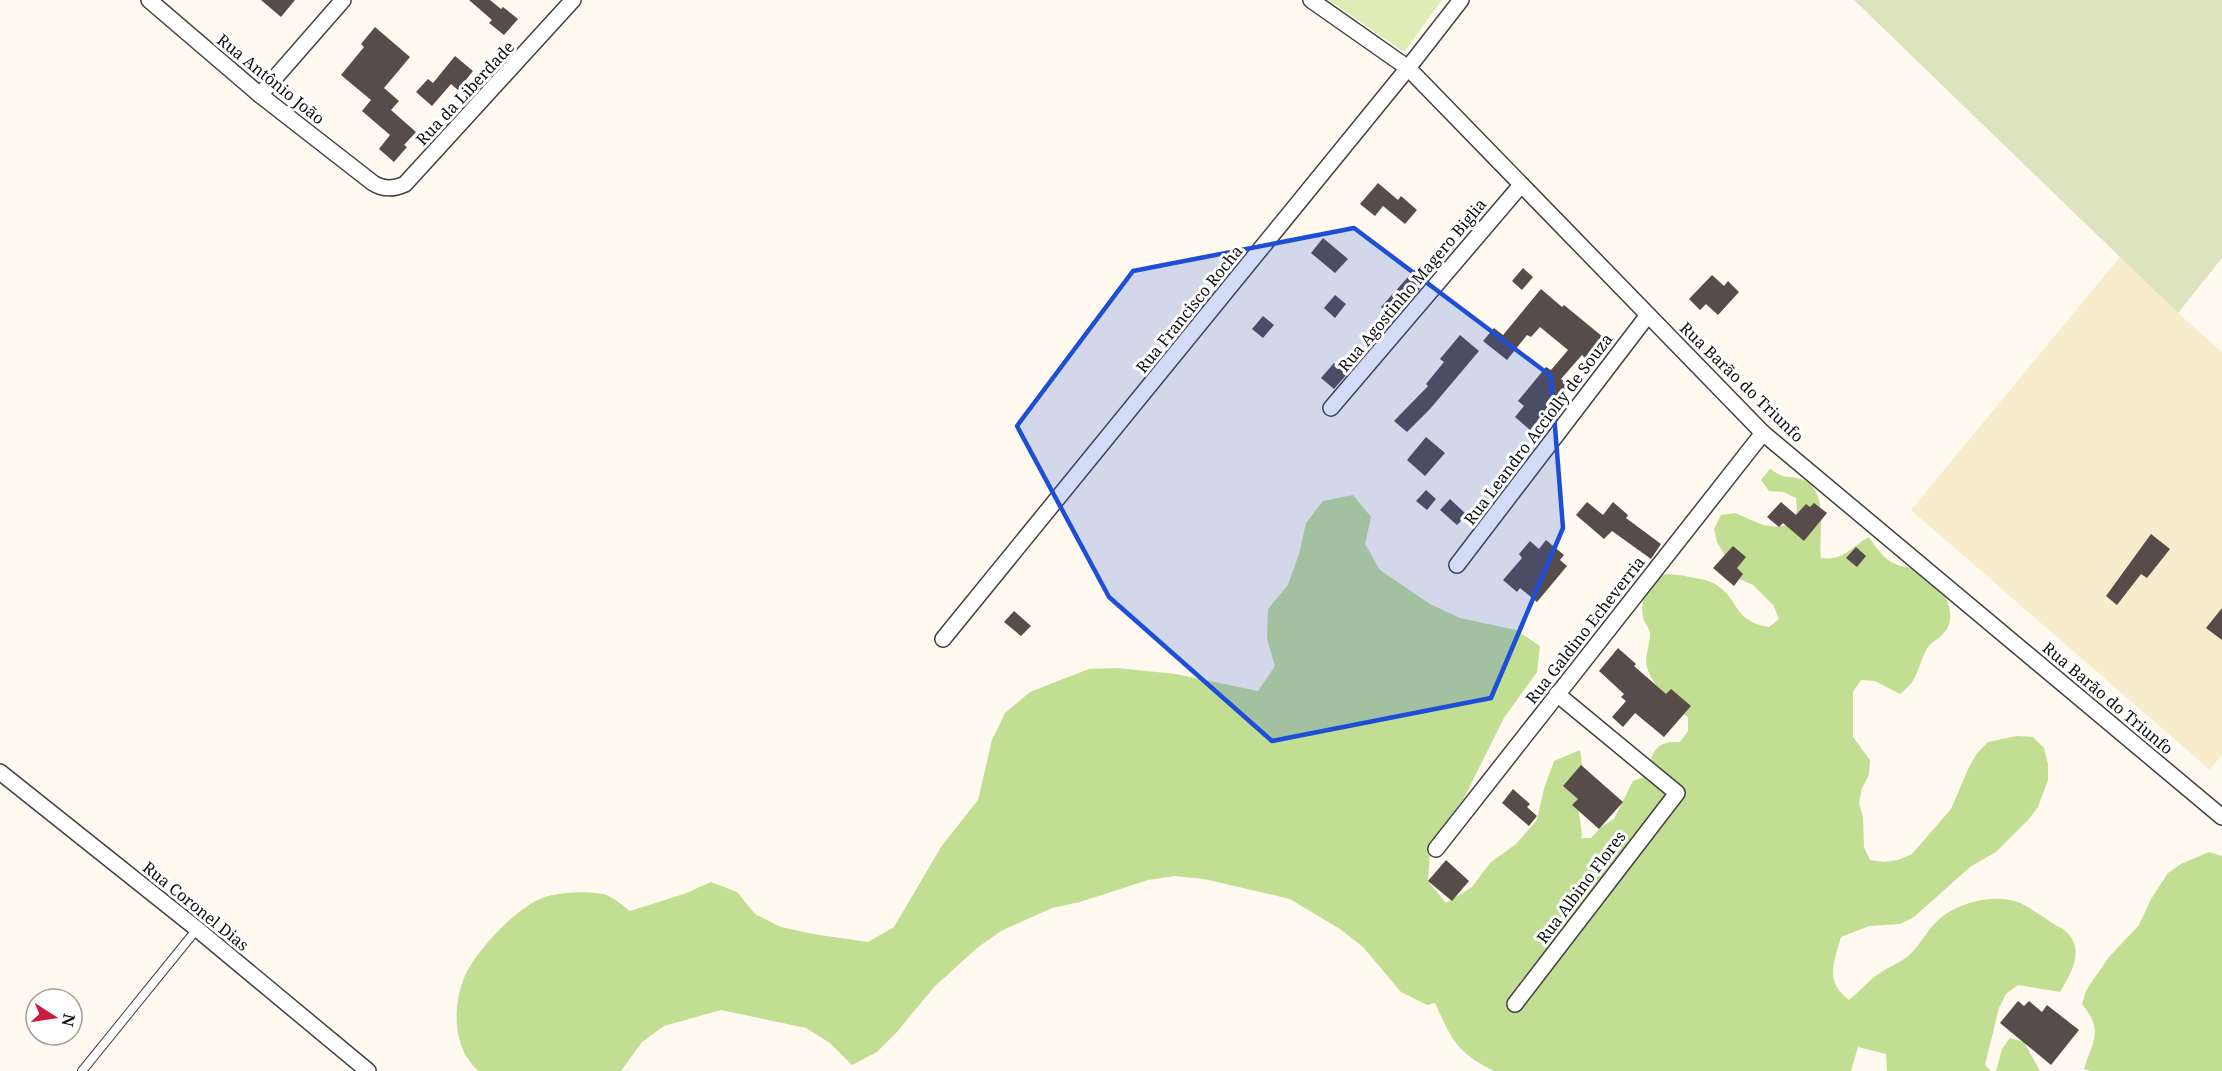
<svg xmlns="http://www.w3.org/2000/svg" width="2222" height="1071" font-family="'Noto Serif',serif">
  <rect width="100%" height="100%" fill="#fff9ef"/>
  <!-- farmland -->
  <polygon fill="#f7eccc" points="2120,257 2178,313 2222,352 2222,754 2210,770 1911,510"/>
  <!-- green -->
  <polygon fill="#dcedb5" points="1329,0 1442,0 1404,52"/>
  <!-- forest -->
  <g fill="#c2de93">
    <path d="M 1770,469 C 1774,471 1779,475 1783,476 C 1792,478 1803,477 1810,484 C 1828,501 1818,537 1821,558 C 1845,561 1850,547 1869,537 C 1886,563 1895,569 1927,568 C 1939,585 1963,615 1942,635 C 1933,644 1930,641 1924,655 C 1915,674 1918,680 1900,694 L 1875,681 L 1861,680 L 1853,692 L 1853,737 L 1870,760 L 1869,775 L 1862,788 L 1859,803 L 1863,817 L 1864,847 L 1870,860 L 1884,862 L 1898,860 L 1912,854 L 1951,809 L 1969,767 L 1977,753 L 1988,742 L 2017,736 L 2033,737 L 2044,748 L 2048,764 L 2048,780 L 2038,807 L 2029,819 L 1996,852 L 1970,867 L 1914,917 L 1900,924 L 1869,926 L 1841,937 C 1834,963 1824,981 1849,1000 C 1859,992 1869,980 1880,973 C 1888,967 1900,963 1908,956 C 1919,947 1926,932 1937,921 C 1956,903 1992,893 2018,902 C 2028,906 2050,922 2061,928 C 2087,945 2073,971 2060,992 L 2018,985 L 2006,994 L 1999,1008 L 1985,1065 L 1991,1071 L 1887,1071 L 1886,1054 L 1858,1047 L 1851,1071 L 1494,1071 C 1456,1052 1452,1040 1435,1003 L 1427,1005 L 1401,992 L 1363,947 L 1340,929 L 1290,899 L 1204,879 L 1175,876 L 1148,880 L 1080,902 L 1052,908 L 1001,931 L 977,948 L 934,987 L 897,1032 L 877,1052 L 852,1065 L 830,1043 L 806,1028 L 721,1010 L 664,1026 L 642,1042 L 621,1071 L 479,1071 C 453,1050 452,1008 464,978 C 475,951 520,903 548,896 C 564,892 586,891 603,894 C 612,896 622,905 630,911 L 684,894 L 711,882 L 737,892 L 755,914 L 781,927 L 813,934 L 868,942 L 894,927 L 941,847 L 978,800 L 992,740 L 1005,713 L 1030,692 L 1089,669 L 1117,668 L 1176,674 L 1258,691 L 1275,666 L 1267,639 L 1268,609 L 1288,585 L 1299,554 L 1306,523 L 1323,501 L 1353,495 L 1371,517 L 1365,544 L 1380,570 L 1430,604 L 1460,618 L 1516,630 L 1540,646 L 1537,672 L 1504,718 L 1464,798 L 1444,826 L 1430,851 L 1428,881 L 1446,903 L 1472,887 L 1490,863 L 1516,844 L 1537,820 L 1544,789 L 1554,761 L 1580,750 L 1584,779 L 1578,807 L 1582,834 L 1581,838 L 1591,838 L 1601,827 L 1614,819 L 1633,781 L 1646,776 C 1654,753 1652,741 1680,742 L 1688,731 L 1688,717 C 1674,708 1647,680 1646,662 C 1646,653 1650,643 1650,634 C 1650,627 1644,624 1643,617 C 1640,603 1646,589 1653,577 C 1667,573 1671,574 1685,576 C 1694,578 1705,579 1713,583 C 1740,597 1731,621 1769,627 L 1779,619 L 1774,606 L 1753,585 L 1739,579 L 1717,542 L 1714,529 L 1721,515 L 1735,513 L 1763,525 L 1777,527 L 1791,524 L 1797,511 L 1796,498 L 1783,492 L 1769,491 L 1761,480 Z"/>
    <path d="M 2209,852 L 2222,856 L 2222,1071 L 2091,1071 L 2084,1069 C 2093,1040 2104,1031 2082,1004 L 2086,991 L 2093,980 L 2109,957 L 2139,925 L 2151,899 L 2168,873 L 2181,864 Z"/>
    <polygon points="2010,1038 2024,1042 2040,1071 1996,1071 2002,1049"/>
  </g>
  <!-- cemetery -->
  <polygon fill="#dde3be" points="1854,0 2222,0 2222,258 2178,313"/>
  <!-- building -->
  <g fill="#574c49">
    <polygon points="261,0 295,0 281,17"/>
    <polygon points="469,0 490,0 501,9 503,7 518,19 504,35 489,23 492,20"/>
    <polygon points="375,27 410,57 384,88 399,101 391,110 416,132 404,145 407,147 394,162 379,149 390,135 362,111 371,100 341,75 364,47 361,44"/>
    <polygon points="455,56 473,71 458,90 451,84 432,106 416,92 428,79 433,83"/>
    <polygon points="1378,183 1398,200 1401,196 1417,210 1405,224 1383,206 1375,216 1360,204"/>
    <polygon points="1323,238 1348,259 1335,273 1311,253"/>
    <polygon points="1445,240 1454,248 1395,318 1381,307 1418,266 1422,268"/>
    <polygon points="1523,268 1533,277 1522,290 1512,281"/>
    <polygon points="1712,275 1724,286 1728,281 1739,292 1718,315 1706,304 1700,310 1689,299"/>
    <polygon points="1541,289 1562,307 1564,305 1603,337 1585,358 1582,355 1561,379 1570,386 1558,401 1555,399 1530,430 1515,417 1524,406 1518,401 1546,367 1551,370 1568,350 1540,327 1531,337 1527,335 1507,360 1483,341 1494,328 1503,335"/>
    <polygon points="1335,295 1346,304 1335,318 1324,308"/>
    <polygon points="1263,316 1274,325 1263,338 1252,329"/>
    <polygon points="1460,335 1479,351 1430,409 1407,432 1394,421 1428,386 1426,384 1444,362 1440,359"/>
    <polygon points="1334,363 1347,374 1334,389 1321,378"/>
    <polygon points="1426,437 1445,453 1425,476 1407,460"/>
    <polygon points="1426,490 1436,499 1427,510 1416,501"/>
    <polygon points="1450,499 1467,515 1457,525 1440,510"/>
    <polygon points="1587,502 1603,515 1613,502 1628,515 1626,518 1661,544 1651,559 1612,531 1604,539 1576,515"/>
    <polygon points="1781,502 1796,515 1806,504 1810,507 1814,503 1827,513 1804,541 1783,523 1779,527 1767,517"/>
    <polygon points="2151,534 2170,549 2147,578 2141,574 2117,605 2106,596"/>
    <polygon points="1546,540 1564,555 1560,560 1567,566 1537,602 1520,588 1517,592 1503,580 1522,558 1519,554 1530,541 1539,549"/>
    <polygon points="1733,546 1746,557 1737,568 1743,574 1734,586 1713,568"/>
    <polygon points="1856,547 1866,556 1857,567 1846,558"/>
    <polygon points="2222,608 2222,640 2206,628"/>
    <polygon points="1014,611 1031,626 1021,636 1004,622"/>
    <polygon points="1618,648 1636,664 1634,666 1666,694 1671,689 1691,706 1664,737 1635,713 1623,727 1612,717 1626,701 1621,697 1624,694 1599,671"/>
    <polygon points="1581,765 1623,802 1599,829 1572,805 1578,799 1563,786"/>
    <polygon points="1513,789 1530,804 1527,807 1537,816 1529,826 1502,803"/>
    <polygon points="1446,860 1469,881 1452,901 1428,881"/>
    <polygon points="2018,1001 2024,1006 2029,1001 2042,1012 2047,1005 2079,1030 2051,1065 2000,1023"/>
  </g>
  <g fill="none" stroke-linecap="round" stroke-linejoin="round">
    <!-- service casing -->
    <g stroke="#414141" stroke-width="10">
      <polyline id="service" points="82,1071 197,929"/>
    </g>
    <!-- minor casing -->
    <g stroke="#414141" stroke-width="18">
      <g id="minor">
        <path d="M 149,0 L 260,95 L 373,183 C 384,190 394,189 405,184 L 573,0"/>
        <polyline points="1311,0 1408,68 1763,433 2222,817"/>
        <polyline points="260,95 343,0"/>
        <polyline points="1331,408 1521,185"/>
        <polyline points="1457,565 1648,315"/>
        <polyline points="943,639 1408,68 1461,0"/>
        <polyline points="0,772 197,929 368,1071"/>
        <polyline points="1436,849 1763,433"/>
        <polyline points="1515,1004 1677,793 1557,694"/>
      </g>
    </g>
    <!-- service -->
    <use href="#service" stroke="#fff" stroke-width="8"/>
    <!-- minor -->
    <use href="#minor" stroke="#fff" stroke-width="15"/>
  </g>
  <!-- marked area -->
  <path fill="#1d4ed8" fill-opacity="0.2" stroke="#1d4ed8" stroke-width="4.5" stroke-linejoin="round" d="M 1354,228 L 1551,376 L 1563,528 L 1491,698 L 1272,741 L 1109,597 L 1017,426 L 1133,271 Z"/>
  <g text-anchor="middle" stroke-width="6" stroke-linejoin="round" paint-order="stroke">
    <!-- street labels -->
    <g font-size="16" fill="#0e0e0e" stroke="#fff">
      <text transform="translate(271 79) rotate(39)" y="6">Rua Antônio João</text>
      <text transform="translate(465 93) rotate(-47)" y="6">Rua da Liberdade</text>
      <text transform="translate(1412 285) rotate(-50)" y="6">Rua Agostinho Magero Biglia</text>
      <text transform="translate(1189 309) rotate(-51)" y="6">Rua Francisco Rocha</text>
      <text transform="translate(1742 382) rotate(44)" y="6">Rua Barão do Triunfo</text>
      <text transform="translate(1538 429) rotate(-53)" y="6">Rua Leandro Acciolly de Souza</text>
      <text transform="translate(1585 630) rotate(-52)" y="6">Rua Galdino Echeverria</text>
      <text transform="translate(2108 698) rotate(40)" y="6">Rua Barão do Triunfo</text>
      <text transform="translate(1581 887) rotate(-53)" y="6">Rua Albino Flores</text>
      <text transform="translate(196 906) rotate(39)" y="6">Rua Coronel Dias</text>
    </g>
  </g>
  <!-- north arrow -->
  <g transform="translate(54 1017) rotate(102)"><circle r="28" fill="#ffffff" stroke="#9f9f9f" stroke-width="1.5"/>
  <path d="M0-4.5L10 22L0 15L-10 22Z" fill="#c81c42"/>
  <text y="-9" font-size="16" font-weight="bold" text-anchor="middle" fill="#0e0e0e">N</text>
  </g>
</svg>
